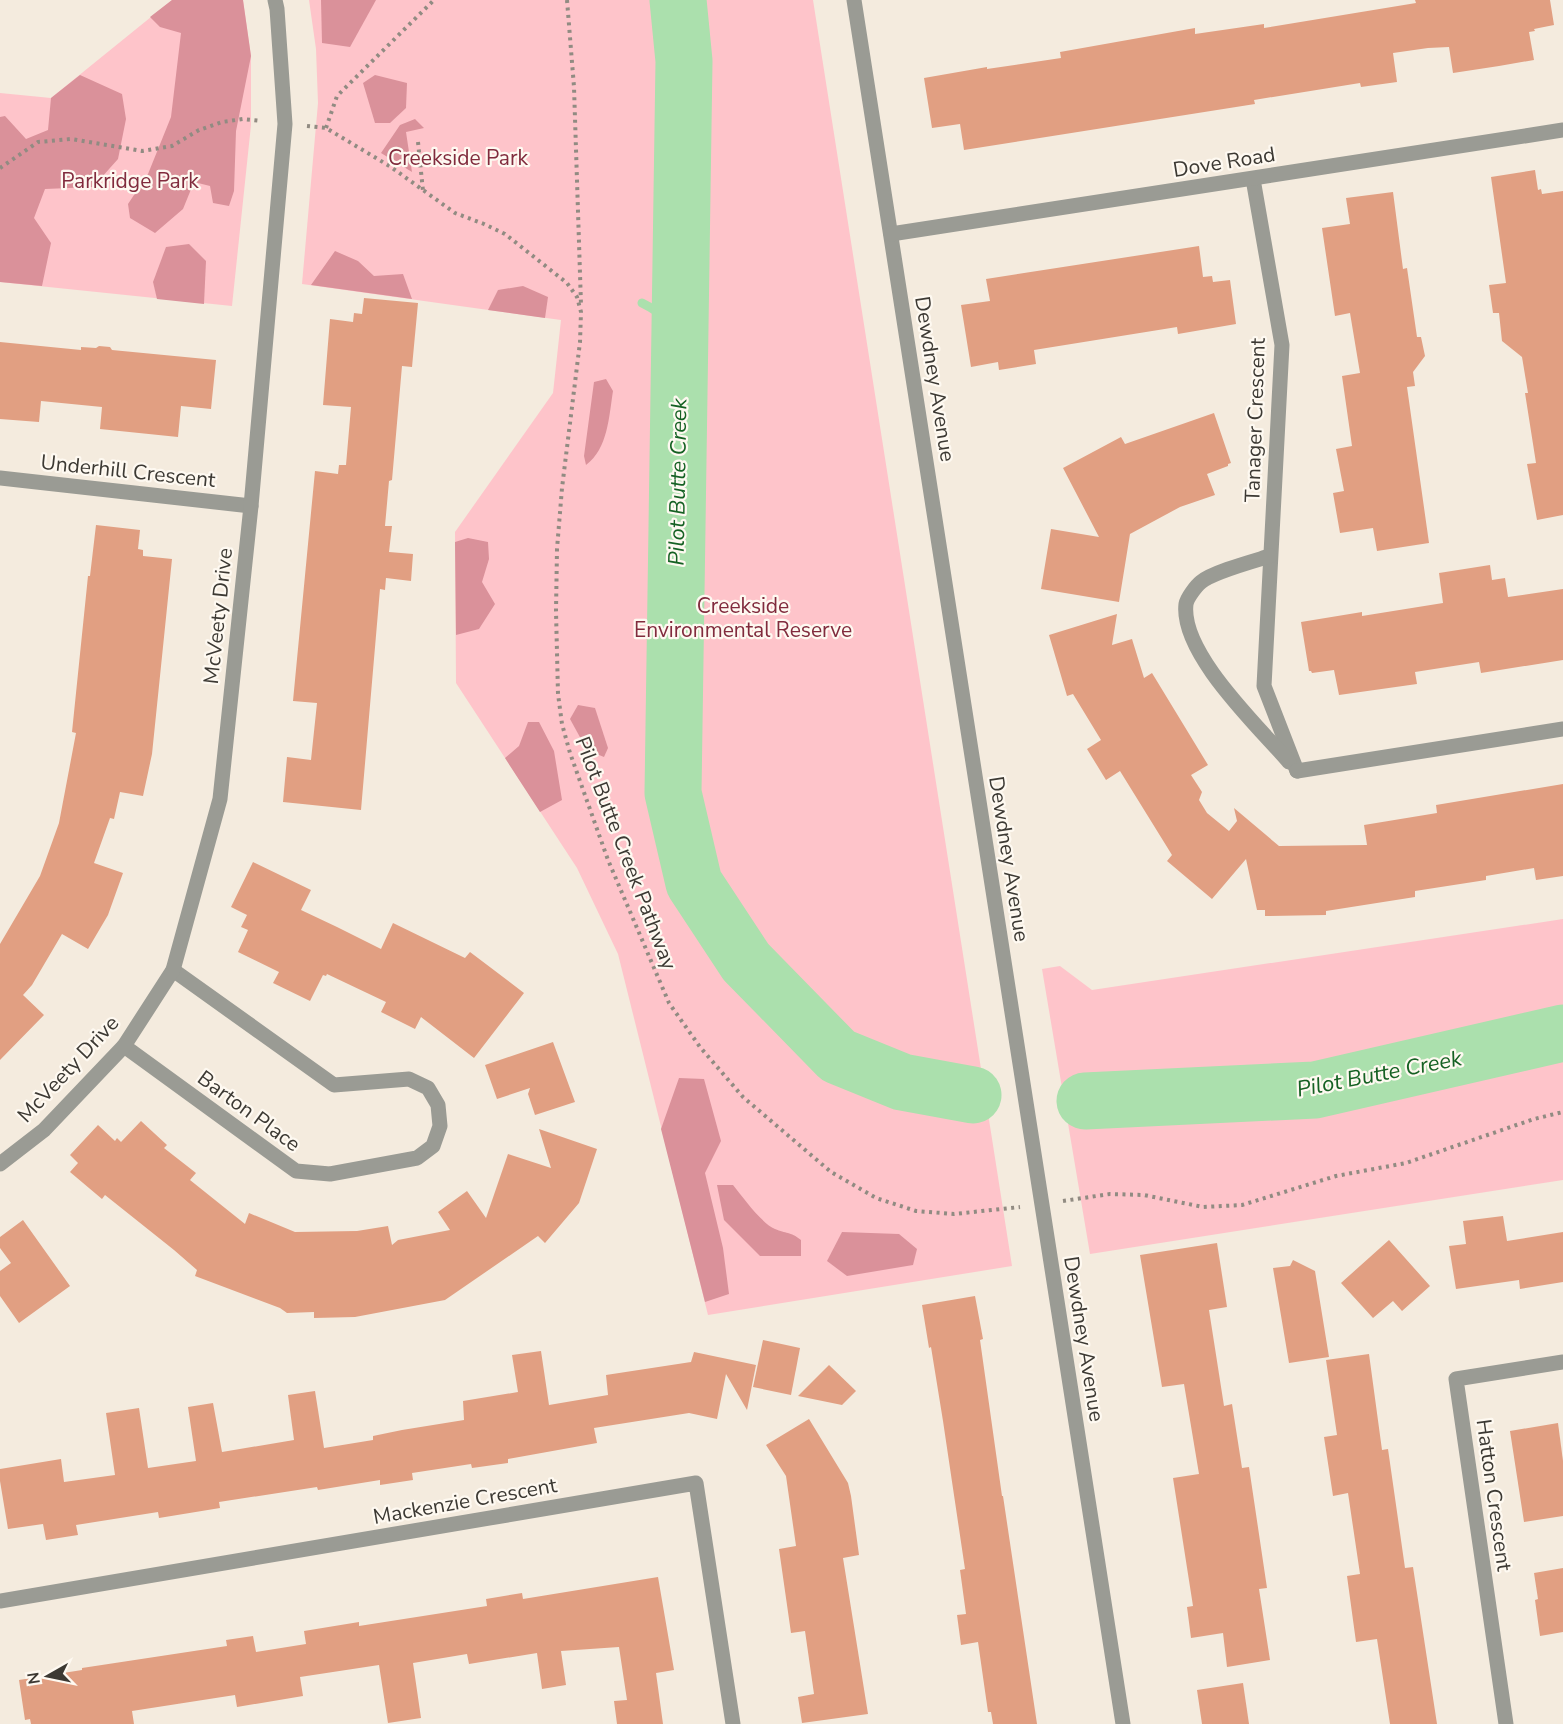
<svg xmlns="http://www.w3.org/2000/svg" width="1563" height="1724" font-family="'Nunito Sans',sans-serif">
  <rect width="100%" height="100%" fill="#f4ebde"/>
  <!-- green -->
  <g fill="#fec4ca">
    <polygon points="172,0 243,0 251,56 251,125 232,306 0,282 0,93 51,98"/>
    <polygon points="309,0 813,0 1012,1266 708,1315 618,954 577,868 456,683 455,532 553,393 561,320 302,284 318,103 316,49"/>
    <polygon points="1563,919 1563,1180 1090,1254 1042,969 1060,966 1092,990"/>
  </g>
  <!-- forest -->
  <g fill="#da919a">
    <polygon points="172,0 243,0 251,56 236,131 234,191 229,206 213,203 210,186 194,182 183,209 155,233 130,218 128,204 148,174 171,117 181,33 160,27 150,17"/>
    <polygon points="321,0 376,0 350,47 322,43"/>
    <polygon points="80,75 122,94 126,119 118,159 93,187 45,189 34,218 51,243 42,286 0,282 0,117 5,116 26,139 48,130 51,98"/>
    <polygon points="375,75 407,83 406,108 390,123 375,123 363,83"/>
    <polygon points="415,119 424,128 406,132 412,172 381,153 400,125"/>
    <polygon points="189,244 206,261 204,304 157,299 153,282 166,247"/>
    <polygon points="335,251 358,261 374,276 403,274 412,299 311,285"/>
    <polygon points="523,286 548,297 545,318 488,310 498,290"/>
    <path d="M 606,379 L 613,391 C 609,416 608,449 586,465 L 584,456 L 594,382 Z"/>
    <polygon points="468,538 488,542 489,559 482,582 495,604 479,629 456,635 455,542"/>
    <polygon points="578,705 595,708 608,748 604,757 587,750 570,719"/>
    <polygon points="528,722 539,722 554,751 562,800 540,812 505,758 519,746"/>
    <polygon points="679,1078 704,1079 721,1141 705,1173 723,1248 729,1294 705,1302 661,1129"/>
    <path d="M 717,1185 L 733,1185 C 742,1196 762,1224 775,1229 C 786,1234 790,1231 801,1240 L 801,1256 L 760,1256 L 724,1220 Z"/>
    <polygon points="842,1232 899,1234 917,1249 913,1265 847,1276 827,1261"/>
  </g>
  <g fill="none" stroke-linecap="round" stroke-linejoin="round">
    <!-- stream -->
    <path stroke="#abe0ad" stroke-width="9" d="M 642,303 C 664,314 671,321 679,345"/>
    <!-- river -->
    <g stroke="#abe0ad" stroke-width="57">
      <polyline points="678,0 684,61 673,793 694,883 746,962 838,1056 902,1082 973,1095"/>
      <polyline points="1085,1101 1315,1090 1563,1033"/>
    </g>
  </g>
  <!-- building -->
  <g fill="#e19f82">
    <polygon points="1415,0 1550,0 1554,25 1534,29 1535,31 1529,32 1534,60 1499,66 1453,73 1449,47 1428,48 1393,53 1397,82 1361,87 1360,83 1254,100 1255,104 964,150 960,124 932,128 924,78 987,67 987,69 1061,58 1060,52 1195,28 1195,34 1264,24 1264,28 1416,3"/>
    <polygon points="1535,170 1538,190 1541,189 1542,194 1563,191 1563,515 1537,520 1527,464 1536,463 1525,393 1528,393 1522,357 1502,341 1499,313 1493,313 1489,285 1506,283 1491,177"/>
    <polygon points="1393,192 1403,269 1407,268 1417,337 1421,337 1425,356 1413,372 1415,386 1407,387 1429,543 1377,551 1373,528 1340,533 1333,493 1344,491 1336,449 1352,446 1342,376 1360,373 1350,313 1335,316 1322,228 1350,224 1346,198"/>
    <polygon points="1199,246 1203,277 1212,276 1213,282 1230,280 1236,324 1178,334 1177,327 1034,350 1036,364 999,370 998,362 971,367 961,305 990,301 986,279"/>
    <polygon points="364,298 418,303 412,367 402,366 392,480 389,481 385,526 392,526 389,552 413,554 411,581 386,578 385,590 380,589 361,810 283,802 287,757 311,760 317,703 293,701 315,471 338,474 339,465 346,465 351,407 323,405 330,319 353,322 354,313 362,314"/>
    <polygon points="0,342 81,350 81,347 96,348 99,346 110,347 112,350 216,360 211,409 181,406 178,437 100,429 102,407 41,401 39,422 0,419"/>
    <polygon points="1214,413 1231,463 1228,464 1228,466 1207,474 1215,495 1180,507 1130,534 1119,602 1041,589 1051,529 1099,537 1063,468 1121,437 1125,444"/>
    <polygon points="96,525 140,530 138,549 143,550 143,556 172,559 152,754 143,796 120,792 114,819 110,818 94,863 123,873 108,915 88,949 62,934 32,985 23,995 44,1015 0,1060 0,944 40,876 59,823 76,733 72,732 88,576 90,576"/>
    <polygon points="1490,565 1492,580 1505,578 1508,597 1563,589 1563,660 1481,673 1479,662 1415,672 1417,684 1339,695 1334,670 1312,673 1311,671 1309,671 1301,622 1362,612 1362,616 1443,603 1439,573"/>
    <polygon points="1117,614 1112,645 1132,639 1144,678 1152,673 1208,765 1191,775 1202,792 1199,800 1207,813 1229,831 1237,821 1234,808 1279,846 1367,845 1364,825 1437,813 1436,805 1563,784 1563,876 1536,880 1534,868 1486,876 1486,880 1415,891 1415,897 1326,911 1326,915 1265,916 1265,910 1257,910 1246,859 1212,899 1167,861 1172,855 1120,771 1106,780 1087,749 1101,740 1073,694 1067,696 1049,635"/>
    <polygon points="253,862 311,890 301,910 337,927 381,949 393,923 465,958 470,952 524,993 474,1058 421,1017 415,1029 381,1012 386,1002 327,974 326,976 323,975 310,1001 273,983 279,972 238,952 248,930 241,927 247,915 231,907"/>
    <polygon points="553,1042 575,1102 535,1115 528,1094 530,1088 497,1099 485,1065"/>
    <polygon points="141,1121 167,1145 164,1148 196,1173 190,1180 245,1224 249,1213 295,1232 357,1231 388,1226 392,1245 398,1240 450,1230 438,1212 467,1191 486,1218 508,1154 551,1168 539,1129 597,1149 579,1203 545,1243 538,1236 445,1300 355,1317 314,1318 314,1312 287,1313 280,1308 195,1276 197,1270 174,1250 105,1195 102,1199 70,1172 78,1163 70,1155 98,1125 115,1141 117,1138 121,1142"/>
    <polygon points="1503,1216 1507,1241 1563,1232 1563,1282 1520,1289 1519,1280 1456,1289 1449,1246 1466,1244 1463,1221"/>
    <polygon points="23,1220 70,1286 19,1323 0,1296 0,1271 11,1263 0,1248 0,1237"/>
    <polygon points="1389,1240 1430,1286 1402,1311 1393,1301 1373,1318 1341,1283"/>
    <polygon points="1217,1243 1227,1307 1209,1310 1224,1406 1232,1404 1242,1468 1249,1467 1267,1588 1259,1589 1270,1660 1227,1667 1223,1633 1191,1638 1187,1607 1193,1606 1173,1478 1199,1474 1184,1384 1162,1387 1140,1255"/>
    <polygon points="1293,1260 1315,1271 1329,1357 1289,1363 1273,1268 1290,1266"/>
    <polygon points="975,1296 983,1339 980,1340 1002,1496 1003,1496 1037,1724 993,1724 991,1712 988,1712 978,1642 961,1645 957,1615 966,1614 960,1570 965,1569 943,1421 931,1347 929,1348 922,1305"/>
    <polygon points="763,1340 800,1348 791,1395 753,1387"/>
    <polygon points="541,1351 549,1405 608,1395 606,1375 691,1362 694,1352 756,1365 747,1410 726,1374 717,1419 689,1413 594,1428 597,1443 508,1459 508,1463 472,1468 471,1464 412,1473 413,1480 380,1485 380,1480 318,1490 317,1487 219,1502 220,1508 159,1518 158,1512 76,1525 78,1535 46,1540 43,1524 8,1529 0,1481 0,1469 61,1459 64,1482 115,1475 106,1413 139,1408 148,1468 196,1461 188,1407 213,1403 222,1452 294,1440 288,1395 315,1391 324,1448 373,1440 373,1436 402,1430 464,1420 463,1401 518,1392 512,1355"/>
    <polygon points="1369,1354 1382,1450 1388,1449 1405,1568 1413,1567 1437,1724 1390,1724 1377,1639 1356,1642 1347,1576 1360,1574 1348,1493 1333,1496 1324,1437 1337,1435 1326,1360"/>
    <polygon points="829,1365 856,1391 842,1405 798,1396"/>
    <polygon points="809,1419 848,1483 851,1496 859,1555 843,1558 868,1714 802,1723 798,1697 814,1694 805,1631 791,1633 779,1549 796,1546 786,1476 766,1445"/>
    <polygon points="1558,1423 1563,1461 1563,1516 1524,1522 1510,1431"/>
    <polygon points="1563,1568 1563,1632 1540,1636 1535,1600 1538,1599 1534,1573"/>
    <polygon points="658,1577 674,1670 656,1673 663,1724 617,1724 614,1701 627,1700 619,1647 561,1651 566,1685 542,1689 537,1653 469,1664 467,1654 413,1663 421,1718 388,1723 379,1665 300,1677 303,1696 237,1707 235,1695 132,1711 134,1724 31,1724 30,1719 25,1720 19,1680 82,1670 82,1668 227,1646 226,1640 253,1636 256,1652 306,1644 304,1631 359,1622 359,1626 487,1606 486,1599 522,1593 523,1599"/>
    <polygon points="1243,1683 1249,1724 1202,1724 1197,1690"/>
  </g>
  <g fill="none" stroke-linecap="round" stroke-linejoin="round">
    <!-- path -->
    <g stroke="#918b82" stroke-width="4" stroke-dasharray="3 4.5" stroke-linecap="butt">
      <polyline points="567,0 574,87 581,305"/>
      <polyline points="307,126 326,128 391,167 455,213 484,224 505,234 567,283 577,297 581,312 580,342 562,488 557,549 556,611 558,694 562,724 570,753 608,860 669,1003 700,1047 743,1097 831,1172 876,1198 916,1211 954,1214 1020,1207"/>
      <polyline points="326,128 337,96 434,0"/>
      <polyline points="418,142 423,191"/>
      <polyline points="0,168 38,142 71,139 142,151 172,146 199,130 222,122 243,119 261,121"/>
      <polyline points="1063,1201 1110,1194 1144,1195 1203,1207 1242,1205 1336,1176 1406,1163 1534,1119 1563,1112"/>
    </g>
    <!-- minor -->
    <g stroke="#9a9b94" stroke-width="15">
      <polyline points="854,0 1123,1724"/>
      <polyline points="1253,179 1282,345 1264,686 1297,771"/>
      <polyline points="891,234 1563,130"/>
      <polyline points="0,478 251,506"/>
      <path d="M 1270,556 C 1254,561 1213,572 1201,582 C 1196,586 1187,598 1186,604 C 1180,653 1258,726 1289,762"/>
      <polyline points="1297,771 1563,729"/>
      <polyline points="124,1046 296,1171 330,1174 417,1158 433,1146 440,1126 438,1105 428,1088 409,1079 334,1085 173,970"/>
      <polyline points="0,1164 44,1130 124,1046 173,970 220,799 251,506 285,124 277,9 275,0"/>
      <polyline points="0,1601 696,1483 733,1724"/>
      <polyline points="1506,1724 1456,1379 1563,1362"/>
    </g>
  </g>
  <g text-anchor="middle" stroke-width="4.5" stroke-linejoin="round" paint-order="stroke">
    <!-- park labels -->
    <g font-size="21" fill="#812b3d" stroke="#fef9f1">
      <text x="458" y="165">Creekside Park</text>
      <text x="130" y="188">Parkridge Park</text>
      <text x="743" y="613">Creekside<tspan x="743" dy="24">Environmental Reserve</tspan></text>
    </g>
    <!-- street labels -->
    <g font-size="21" fill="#3c3933" stroke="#fef9f1">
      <text transform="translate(1224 162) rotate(-9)" y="7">Dove Road</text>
      <text transform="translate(935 379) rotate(81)" y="7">Dewdney Avenue</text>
      <text transform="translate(1255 420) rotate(-88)" y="7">Tanager Crescent</text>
      <text transform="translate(128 471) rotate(6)" y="7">Underhill Crescent</text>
      <text transform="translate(218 616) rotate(-84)" y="7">McVeety Drive</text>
      <text transform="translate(626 853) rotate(69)" y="7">Pilot Butte Creek Pathway</text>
      <text transform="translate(1009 859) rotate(81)" y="7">Dewdney Avenue</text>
      <text transform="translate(68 1069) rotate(-47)" y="7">McVeety Drive</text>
      <text transform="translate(249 1111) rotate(36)" y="7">Barton Place</text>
      <text transform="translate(1084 1339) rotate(81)" y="7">Dewdney Avenue</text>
      <text transform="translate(1494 1495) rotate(82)" y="7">Hatton Crescent</text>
      <text transform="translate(465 1501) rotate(-10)" y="7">Mackenzie Crescent</text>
    </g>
    <!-- water labels -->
    <g font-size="22" font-style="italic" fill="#156123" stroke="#fef9f1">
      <text transform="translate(677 482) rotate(-89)" y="8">Pilot Butte Creek</text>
      <text transform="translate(1379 1073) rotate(-11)" y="8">Pilot Butte Creek</text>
    </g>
  </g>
  <!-- north arrow -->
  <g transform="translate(48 1676) rotate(261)" stroke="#fef9f1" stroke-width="4.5" paint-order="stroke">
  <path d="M0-4.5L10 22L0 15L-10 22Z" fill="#3c3933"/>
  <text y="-9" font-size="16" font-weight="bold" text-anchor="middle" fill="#3c3933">N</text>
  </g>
</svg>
